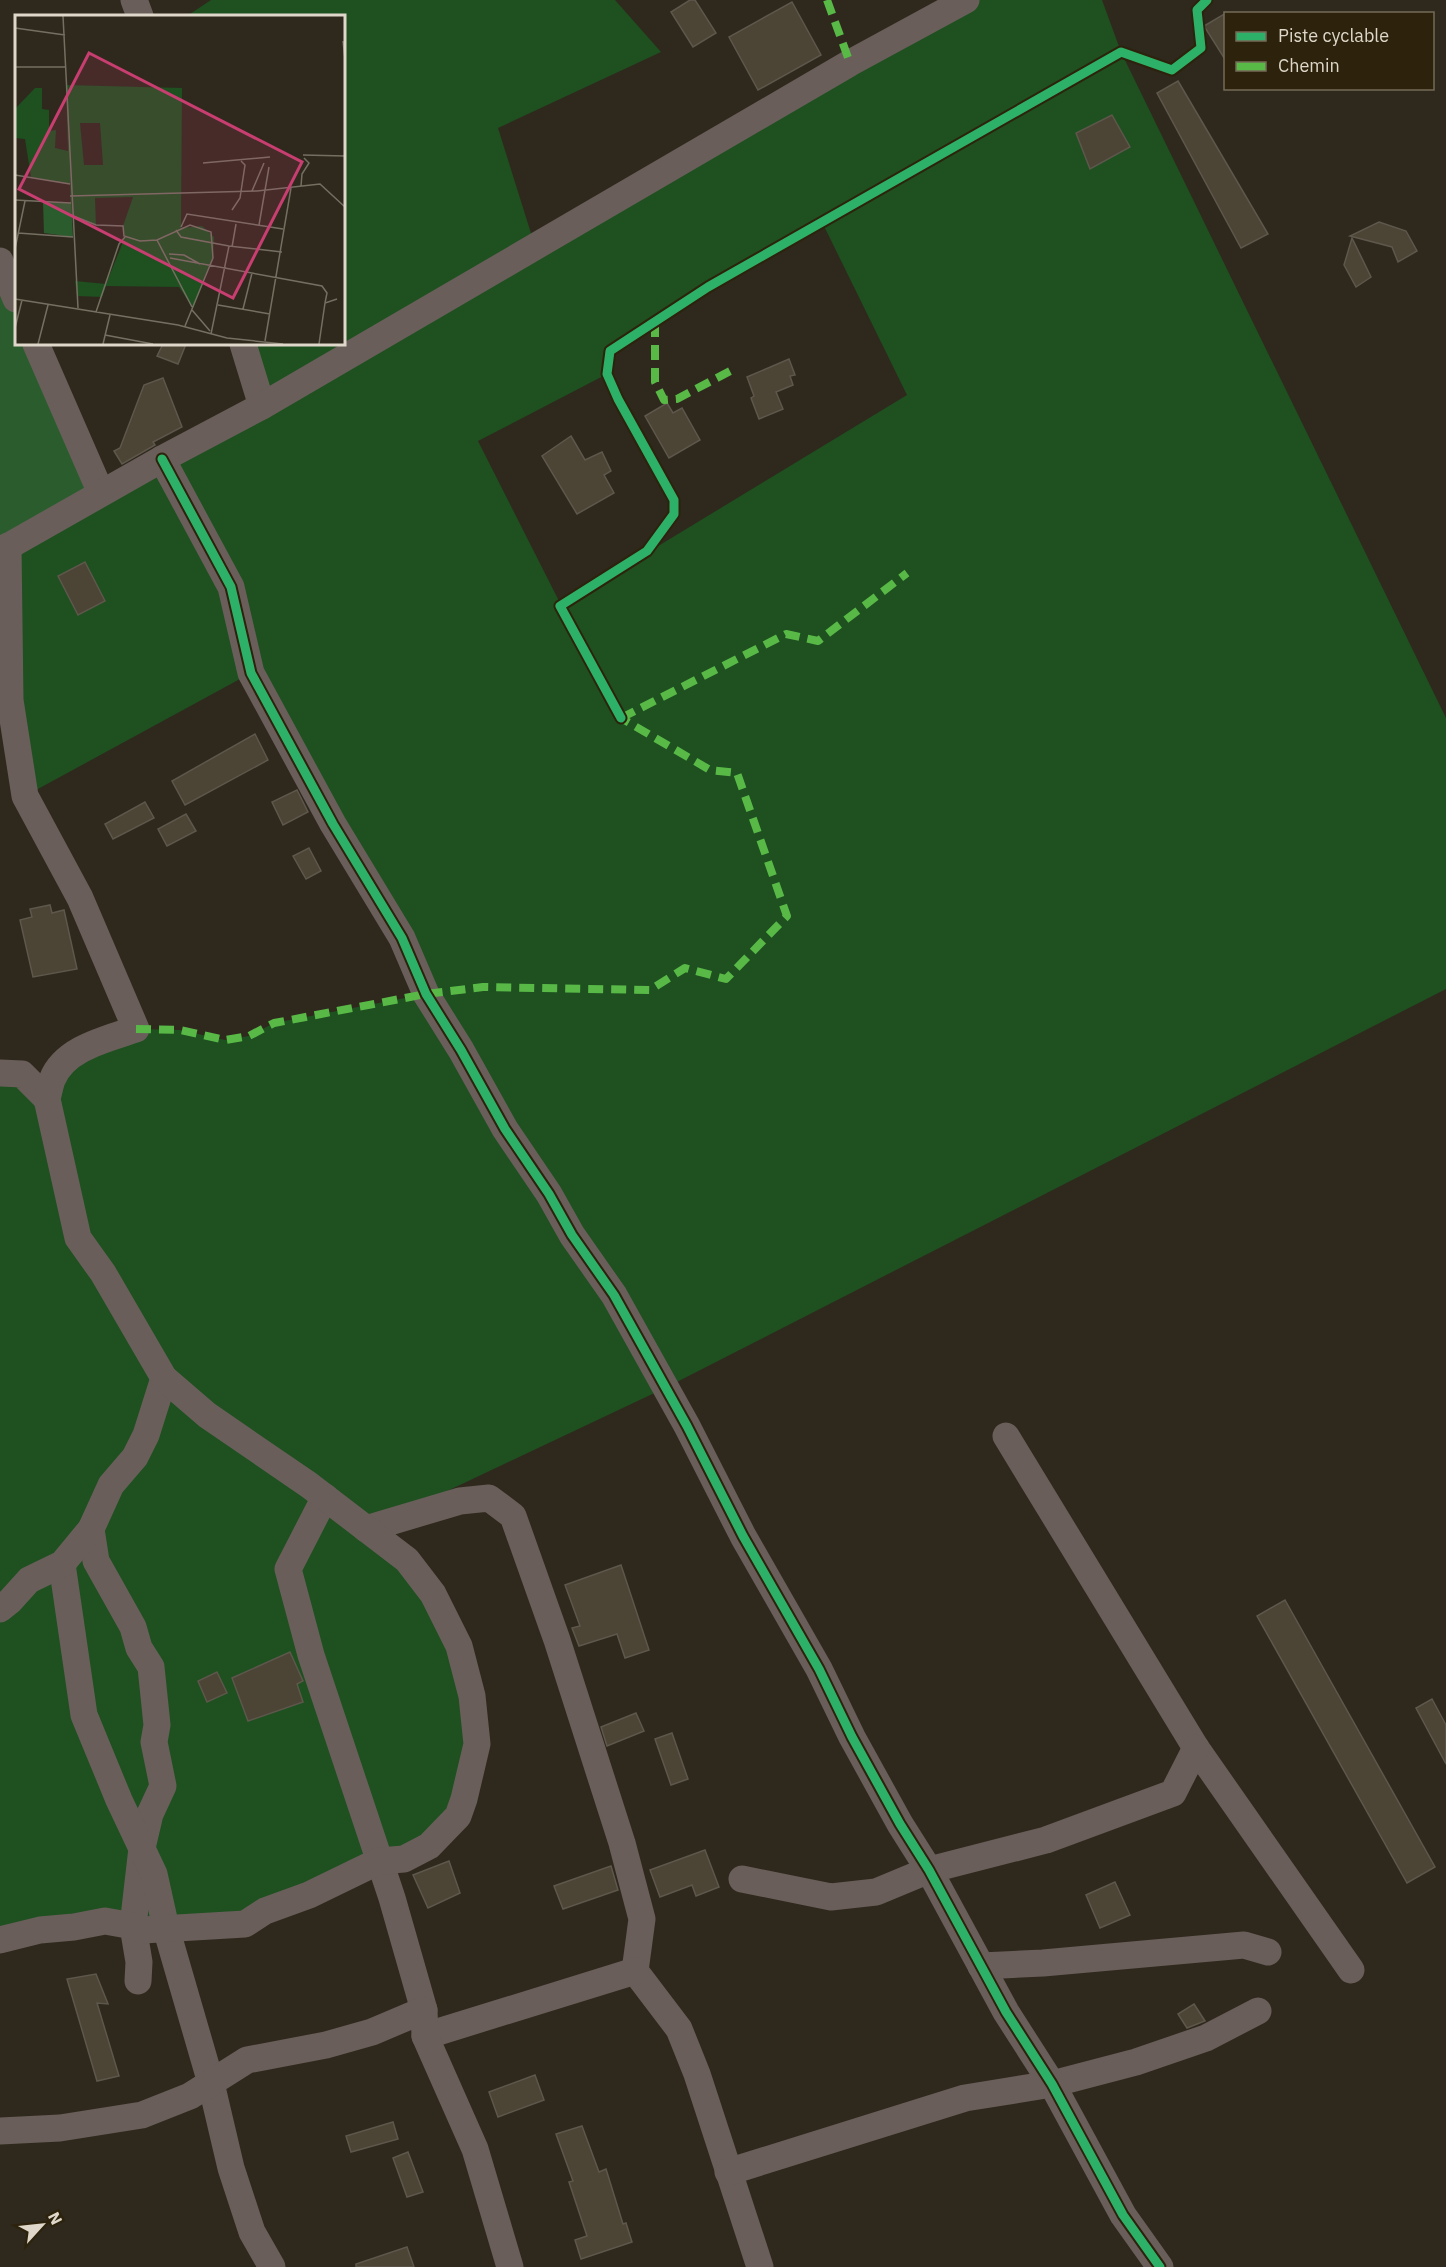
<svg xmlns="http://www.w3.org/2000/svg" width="1446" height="2267" font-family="'IBM Plex Sans',sans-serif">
  <rect width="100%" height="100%" fill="#2f291d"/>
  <!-- green -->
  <path fill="#1e5020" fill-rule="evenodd" d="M 211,0 L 615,0 L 661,52 L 498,128 L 535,246 L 972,0 L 1102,0 L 1121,52 L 1446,718 L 1446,989 L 665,1388 L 367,1529 L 426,1584 L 477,1744 L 429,1846 L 245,1924 L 0,1941 L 0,1076 L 47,1098 L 67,1058 L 136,1029 L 180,1030 L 225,1040 L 249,1036 L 274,1023 L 426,994 L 251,673 L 25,796 L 8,546 L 261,403 L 243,344 L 344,344 L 344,16 L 187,16 ZM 822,222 L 907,395 L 561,605 L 478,441 L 607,374 L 610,351 L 708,287 Z"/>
  <!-- forest -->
  <polygon fill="#2b5c2d" points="0,261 16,299 16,344 36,344 101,493 0,552"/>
  <!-- building -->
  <g fill="#4c4434" stroke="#5d574c" stroke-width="1.5">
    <polygon points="690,0 695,0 716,33 693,47 671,12"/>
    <polygon points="792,2 821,55 758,90 729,37"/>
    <polygon points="1226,13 1226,61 1204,26"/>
    <polygon points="1178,81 1268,234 1241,248 1157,93"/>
    <polygon points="1112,115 1130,147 1090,169 1076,133"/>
    <polygon points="1379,222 1406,231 1417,251 1398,262 1392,247 1350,236"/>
    <polygon points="1352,238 1371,277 1356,287 1344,265"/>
    <polygon points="163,344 186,344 178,364 157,356"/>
    <polygon points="789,359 795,375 790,376 793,385 776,392 783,409 759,419 751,398 754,396 747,377"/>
    <polygon points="163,378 182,427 153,442 155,445 122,464 114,451 120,448 144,385"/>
    <polygon points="667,403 673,413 682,408 700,440 669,458 645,416"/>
    <polygon points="571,436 585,460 602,452 611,471 604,475 614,493 577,514 542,456"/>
    <polygon points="85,562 105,601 78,615 58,576"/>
    <polygon points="255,734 268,760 185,805 172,781"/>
    <polygon points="297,790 308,812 283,825 272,802"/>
    <polygon points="145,802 154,818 113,839 105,824"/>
    <polygon points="186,814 196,831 167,846 158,829"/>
    <polygon points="309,848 321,871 306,879 293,856"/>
    <polygon points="50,905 52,913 64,910 77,969 33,977 20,920 32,917 30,909"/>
    <polygon points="621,1565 649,1650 625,1658 617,1634 579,1646 572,1628 580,1626 565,1585"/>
    <polygon points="1285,1600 1435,1867 1407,1883 1257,1616"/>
    <polygon points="290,1652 303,1681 297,1684 303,1702 248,1721 232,1678"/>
    <polygon points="217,1672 227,1693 207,1702 198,1681"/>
    <polygon points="1432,1699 1446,1725 1446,1764 1416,1708"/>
    <polygon points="636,1713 644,1731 607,1746 601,1727"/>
    <polygon points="672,1733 688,1779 671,1785 655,1739"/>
    <polygon points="705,1850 719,1887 696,1896 692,1885 660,1897 650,1870"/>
    <polygon points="449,1861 460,1893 428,1908 413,1875"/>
    <polygon points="611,1866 618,1890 563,1909 554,1886"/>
    <polygon points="1115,1882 1130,1915 1100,1928 1086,1895"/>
    <polygon points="96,1974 108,2004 97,2003 119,2076 97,2081 67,1979"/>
    <polygon points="1194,2004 1205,2021 1187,2028 1178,2014"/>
    <polygon points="535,2075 544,2100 498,2117 489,2092"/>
    <polygon points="393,2122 398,2139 351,2152 346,2136"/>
    <polygon points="582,2126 599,2172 606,2169 623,2224 626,2223 632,2242 581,2259 575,2240 587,2236 569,2182 573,2181 556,2134"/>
    <polygon points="408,2152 423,2192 407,2197 393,2158"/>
    <polygon points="407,2247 414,2267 356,2267 356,2264"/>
  </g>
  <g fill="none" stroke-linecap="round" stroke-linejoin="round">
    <!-- minor -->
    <g stroke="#695e5a" stroke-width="27">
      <polyline points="134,0 140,16"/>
      <polyline points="0,261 16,299"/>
      <polyline points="36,344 101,493"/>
      <polyline points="243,344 262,406"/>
      <polyline points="162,459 231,587 251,673 333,824 402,938 426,994 461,1050 505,1129 549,1194 572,1235 614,1295 687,1426 743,1536 819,1669 852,1737 900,1824 929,1870 1006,2012 1052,2084 1123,2215 1160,2267"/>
      <polyline points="0,551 162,459 262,406 850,63 966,0"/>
      <polyline points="0,1073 22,1074 47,1099"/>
      <polyline points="1006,1436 1196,1748 1351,1970"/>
      <polyline points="325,1497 288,1569 311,1655 392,1898 424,2010"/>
      <polyline points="91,1529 96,1561 133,1627 139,1648 151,1667 157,1725 154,1742 163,1786 150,1814 142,1848 133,1926 139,1962 138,1981"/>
      <polyline points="366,1529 460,1501 489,1498 513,1516 557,1640 622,1843 642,1919 635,1971 679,2029 697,2074 760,2267"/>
      <polyline points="62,1564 84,1715 119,1800 154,1874 166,1928 211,2083 231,2168 252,2232 272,2267"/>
      <polyline points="0,1609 10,1601 29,1580 62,1564 91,1529 111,1485 135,1457 146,1435 164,1378"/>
      <polyline points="742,1879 831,1897 876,1892 929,1870 1046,1840 1173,1793 1196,1748"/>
      <path d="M 0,1940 L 40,1930 L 74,1927 L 105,1921 L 133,1926 L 143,1930 L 245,1924 L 265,1911 L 309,1895 L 379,1861 L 404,1859 L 429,1846 L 458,1816 L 464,1799 L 477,1744 L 472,1696 L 459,1646 L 433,1594 L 407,1560 L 309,1485 L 207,1415 L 164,1378 L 103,1273 L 78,1238 L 47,1099 C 49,1092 50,1085 52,1080 C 64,1048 107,1039 136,1029 L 80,898 L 25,796 L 10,700 L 8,546"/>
      <polyline points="981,1966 1043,1963 1244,1945 1268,1952"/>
      <polyline points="425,2036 635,1971"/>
      <polyline points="0,2131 60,2128 142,2115 190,2096 247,2060 326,2045 372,2032 424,2010 425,2036 475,2149 510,2267"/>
      <polyline points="728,2172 965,2098 1052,2084 1136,2062 1206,2038 1258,2011"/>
    </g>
    <!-- quiet -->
    <g stroke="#58b947" stroke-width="8" stroke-dasharray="15 8" stroke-linecap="butt">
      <polyline points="827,0 850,63"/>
      <polyline points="655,322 655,382 664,400 677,399 734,369"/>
      <polyline points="621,718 786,634 818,641 907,573"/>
      <polyline points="136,1029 180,1030 225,1040 249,1036 274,1023 426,994 483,987 650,990 685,968 726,979 787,916 737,773 710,770 621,718 620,715"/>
    </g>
    <!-- cycleway casing -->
    <g stroke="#2d220b" stroke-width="13">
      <g id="cycleway">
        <polyline points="162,459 231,587 251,673 333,824 402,938 426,994 461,1050 505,1129 549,1194 572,1235 614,1295 687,1426 743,1536 819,1669 852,1737 900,1824 929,1870 1006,2012 1052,2084 1123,2215 1160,2267"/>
        <polyline points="621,718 560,606 647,551 674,514 674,500 618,399 607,374 610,351 708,287 1121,52 1172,70 1201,48 1197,10 1207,0"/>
      </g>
    </g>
    <!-- cycleway -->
    <use href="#cycleway" stroke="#2db169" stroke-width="9"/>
  </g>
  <!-- overview -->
  <g transform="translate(15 15)">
    <rect width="330" height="330" fill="#2f291d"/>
    <path d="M 51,70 L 167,73 L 166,213 L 187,211 L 199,222 L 198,243 L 178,293 L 164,272 L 91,271 L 87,282 L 62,281 L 60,266 L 91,269 L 110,222 L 108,211 L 118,182 L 80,183 L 81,210 L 56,200 L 55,169 L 16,162 L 10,124 L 0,123 L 0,94 L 20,73 L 27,73 L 27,94 L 34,95 L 34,116 L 41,115 L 40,133 L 53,136 ZM 65,108 L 85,108 L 88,150 L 69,150 Z" fill="#1e5020" fill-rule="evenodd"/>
    <path d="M 28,187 L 56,188 L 58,222 L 29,218 Z" fill="#2b5c2d"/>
    <path fill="none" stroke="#756f62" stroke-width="1.5" d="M 48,1 L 63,293M 0,13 L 50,20M 328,26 L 330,44M 0,52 L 50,52M 288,140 L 330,141M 188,148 L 255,142M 0,160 L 55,169M 286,171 L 287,159 L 294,148 L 289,143M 237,176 L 249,148M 55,181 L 242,176 L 305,169 L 330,192M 0,185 L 56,188M 217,195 L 225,183 L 230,150 L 226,146M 56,200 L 81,210 L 108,211 L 109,221 L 125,226 L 142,225 L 175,210 L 196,217 L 198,243 L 170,311M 244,210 L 254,152M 166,212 L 172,199 L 268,214M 161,215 L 166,222 L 214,231M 3,218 L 58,222M 142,225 L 177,292M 217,232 L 221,209M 0,234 L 10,186M 154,239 L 169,240 L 185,249M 155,243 L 307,271 L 312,278 L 310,288M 0,284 L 163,310 L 212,323 L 268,329M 203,290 L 255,299M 228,294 L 237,258M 177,295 L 195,316M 81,297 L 104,229 L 110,222M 0,313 L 7,285M 196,319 L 214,231 L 267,237M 90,320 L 138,329M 250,326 L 276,173M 23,329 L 33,290M 88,329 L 95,300M 304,329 L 310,288 L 322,284"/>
    <path fill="#c83e71" fill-opacity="0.15" stroke="#c83e71" stroke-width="3" d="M 74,38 L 287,147 L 218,283 L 4,174 Z"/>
    <rect width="330" height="330" fill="none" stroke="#dfd8ca" stroke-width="3"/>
  </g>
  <!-- legend -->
  <rect x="1224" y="12" width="210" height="78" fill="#2d220b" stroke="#746b57" stroke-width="1.5"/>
  <rect x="1236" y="32" width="30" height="9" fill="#2db169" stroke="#746b57" stroke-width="1.5"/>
  <text x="1278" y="42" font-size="18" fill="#dfd8ca">Piste cyclable</text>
  <rect x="1236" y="62" width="30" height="9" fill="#58b947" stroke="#746b57" stroke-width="1.5"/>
  <text x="1278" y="72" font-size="18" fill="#dfd8ca">Chemin</text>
  <!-- north arrow -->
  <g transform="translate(42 2225) rotate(63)" stroke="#2d220b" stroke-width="4.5" paint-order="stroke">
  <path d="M0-4.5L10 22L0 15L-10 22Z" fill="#dfd8ca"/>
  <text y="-9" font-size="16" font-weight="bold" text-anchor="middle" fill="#dfd8ca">N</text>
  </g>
</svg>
